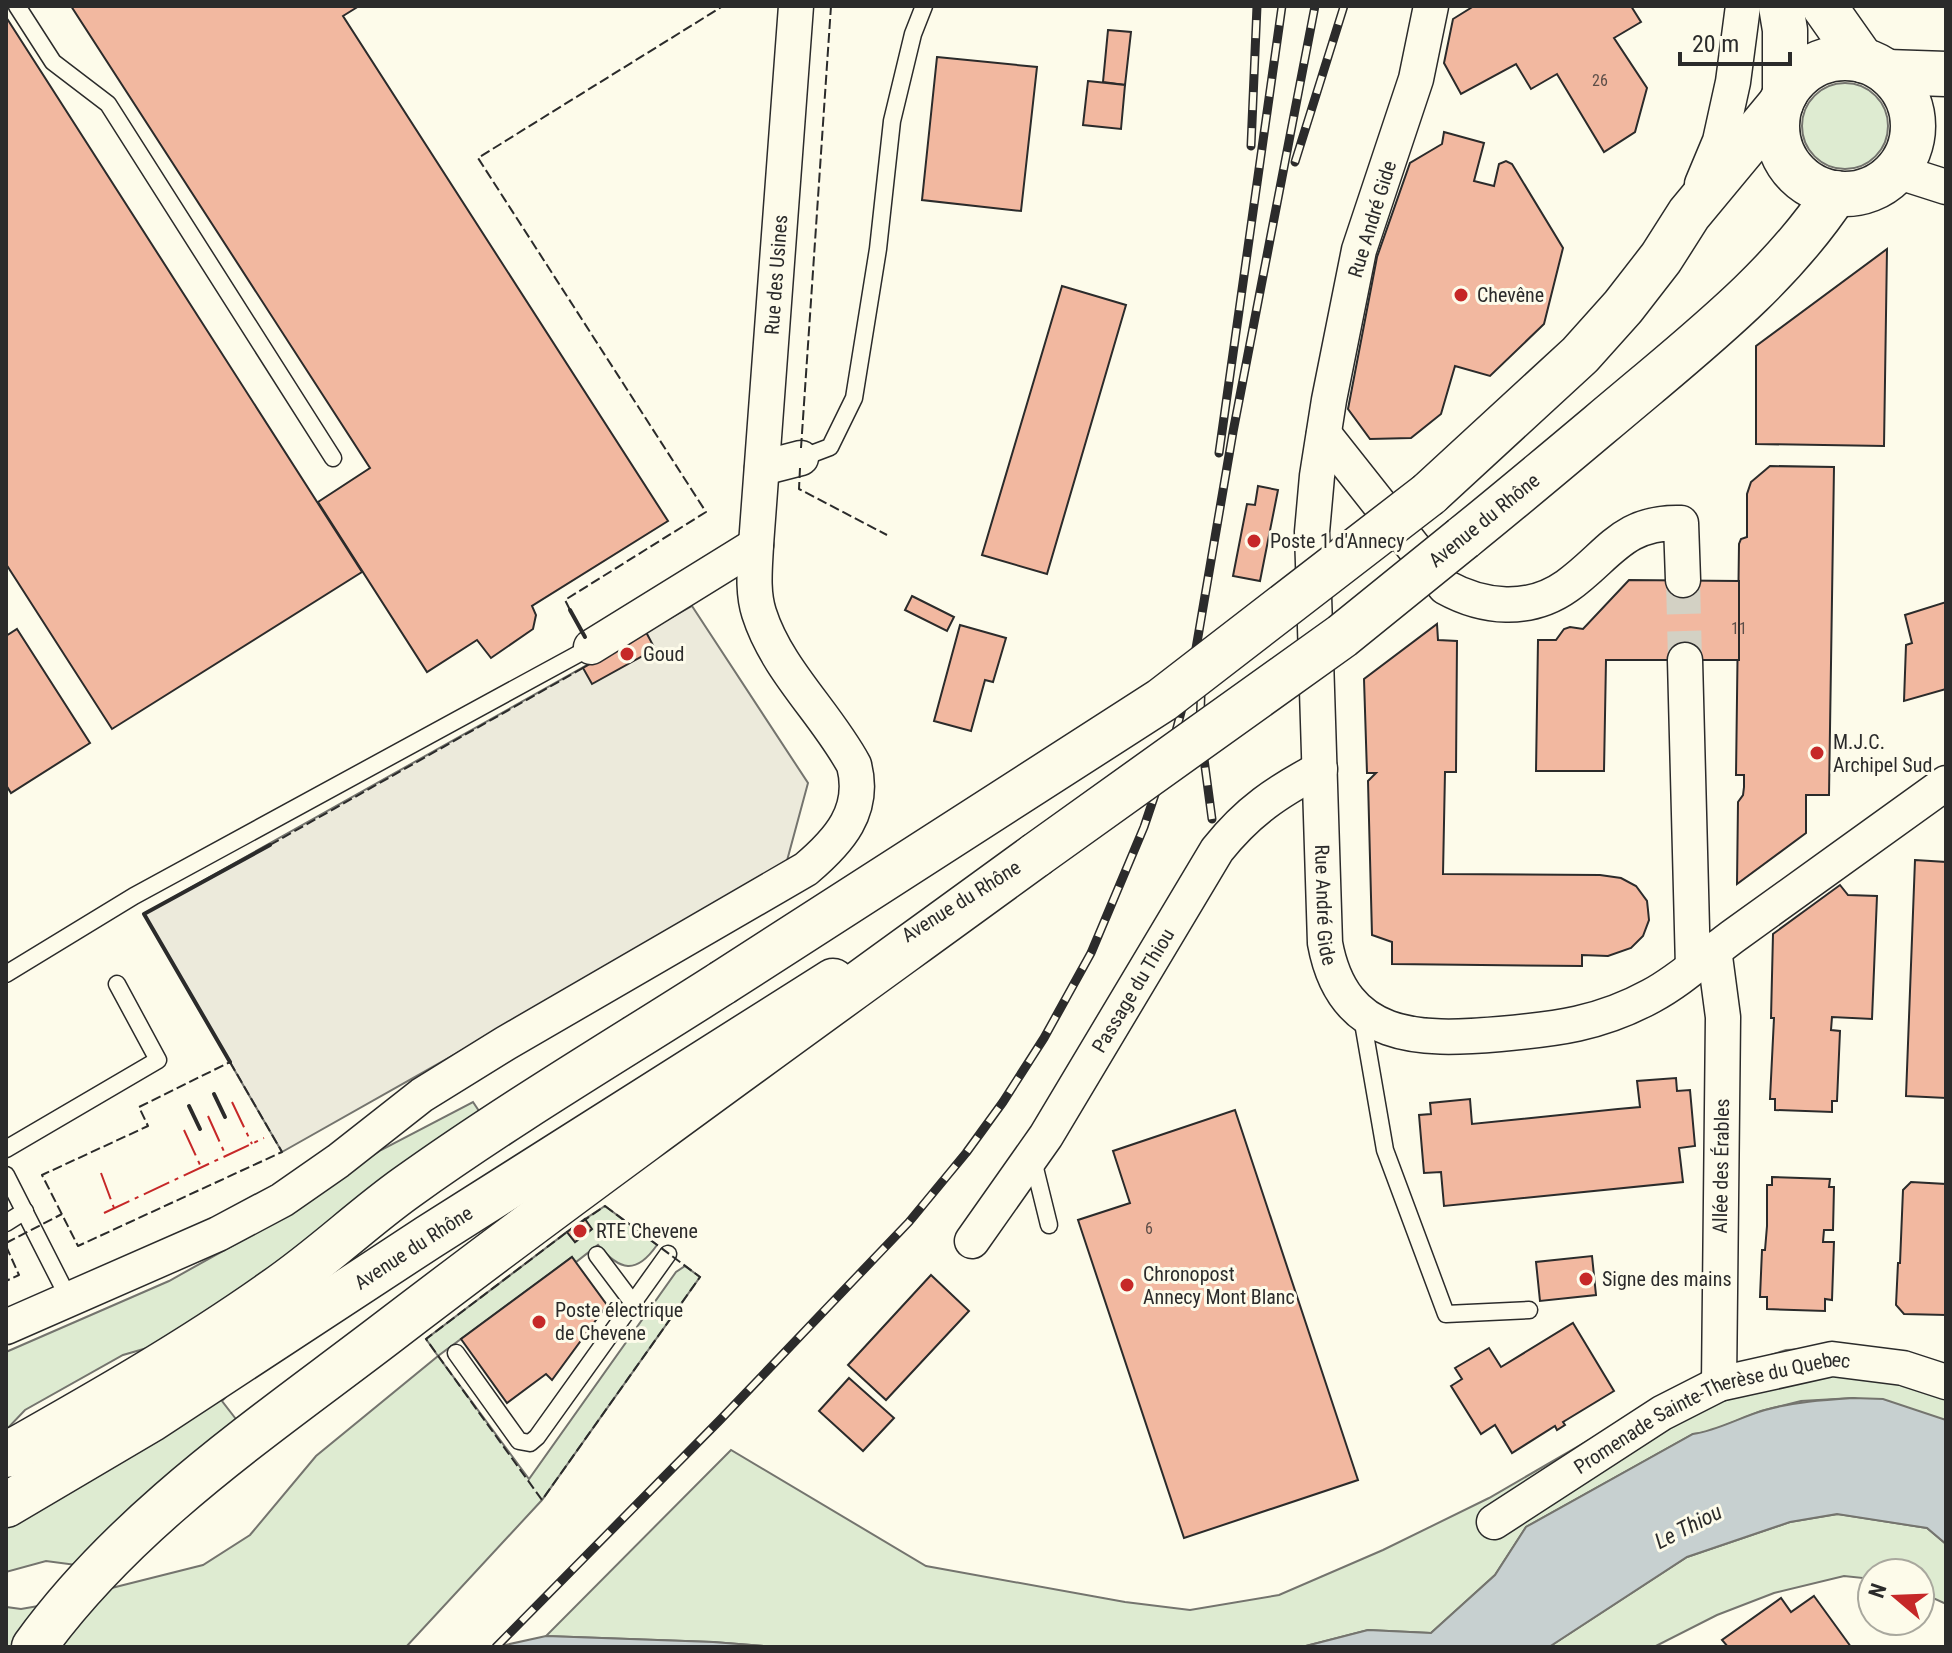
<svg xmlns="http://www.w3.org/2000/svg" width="1952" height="1653" font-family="'Roboto Condensed',sans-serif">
  <rect width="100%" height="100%" fill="#fdfbea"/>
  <!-- green -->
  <g fill="#deebd1" stroke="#74746e" stroke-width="2">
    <circle cx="1845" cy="126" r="43"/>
    <polygon points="473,1102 483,1117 185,1337 123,1355 25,1410 6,1430 6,1352 169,1281 257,1232 381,1150"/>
    <path d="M 605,1206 L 657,1245 C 636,1275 620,1271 598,1245 L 576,1262 L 572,1257 L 438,1356 L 529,1479 L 676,1272 L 685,1266 L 700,1277 L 542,1500 L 406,1647 L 6,1647 L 6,1607 L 21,1609 L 44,1605 L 203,1565 L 250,1535 L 316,1456 L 438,1356 L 426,1339 L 567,1232 L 575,1242 L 591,1230 L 585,1219 Z"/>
    <polygon points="1864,1346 1946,1366 1946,1421 1853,1398 1801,1401 1761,1411 1709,1432 1693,1434 1526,1527 1495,1575 1431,1633 1368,1630 1302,1647 776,1647 713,1642 546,1636 731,1450 926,1566 1125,1602 1190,1610 1279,1595 1383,1550 1489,1498 1693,1380 1786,1350"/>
    <polygon points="243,1379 222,1401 239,1423 76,1565 46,1561 6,1572 6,1519"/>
    <polygon points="1838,1514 1927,1528 1946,1544 1946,1604 1920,1592 1920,1573 1872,1573 1872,1579 1844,1576 1774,1593 1717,1615 1654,1647 1549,1647 1687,1557 1790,1522"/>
  </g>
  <!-- parking -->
  <polygon fill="#eceadb" stroke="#74746e" stroke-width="2" points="692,606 808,783 785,868 282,1152 144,914"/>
  <!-- water -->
  <g fill="#c7d0d0" stroke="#74746e" stroke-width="2">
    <path d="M 1853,1398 L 1883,1399 L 1946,1420 L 1946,1544 L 1927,1528 L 1837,1514 L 1790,1522 L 1687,1557 L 1549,1647 L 1302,1647 L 1368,1630 L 1431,1633 L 1495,1575 L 1526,1527 L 1693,1434 C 1719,1430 1740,1417 1765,1410 C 1794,1402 1823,1400 1853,1398 Z"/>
    <polygon points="546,1636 713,1642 776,1647 496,1647"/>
  </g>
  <!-- building -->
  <g fill="#f2b8a0" stroke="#2b2b2b" stroke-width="2">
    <polygon points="71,6 359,6 343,16 668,521 532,606 536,615 533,629 491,658 477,640 427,672 318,502 370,468"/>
    <polygon points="1474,6 1631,6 1641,22 1614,38 1647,88 1635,132 1604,152 1557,74 1531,89 1516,64 1461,94 1444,63 1453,19"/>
    <polygon points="6,17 362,572 112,729 6,564"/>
    <polygon points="1108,30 1131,32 1125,85 1103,82"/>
    <polygon points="937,57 1037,67 1021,211 922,200"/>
    <polygon points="1088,81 1125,85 1121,129 1083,125"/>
    <polygon points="1444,132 1484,143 1474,181 1494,186 1499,164 1506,161 1512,164 1563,248 1544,324 1490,376 1455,366 1441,414 1411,438 1370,439 1348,409 1377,257 1410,163 1442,144"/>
    <polygon points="1887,249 1884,446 1756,444 1756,346"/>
    <polygon points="1062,286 1126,305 1047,574 982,555"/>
    <polygon points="1770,466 1834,467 1829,795 1806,795 1806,833 1737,884 1738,802 1743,795 1744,787 1744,775 1736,775 1739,544 1741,539 1747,537 1747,494 1751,482"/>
    <polygon points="1258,486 1278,490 1260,581 1233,576 1247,504 1255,505"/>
    <polygon points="1629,580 1739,581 1739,660 1606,660 1604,771 1536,771 1538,640 1556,640 1564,629 1570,627 1583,629"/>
    <polygon points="912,596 954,617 947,631 905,610"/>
    <polygon points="1946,602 1946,689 1904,701 1906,645 1912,643 1905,615"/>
    <polygon points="1437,624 1438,640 1457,641 1456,772 1445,772 1443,874 1600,875 1621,878 1636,886 1647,901 1648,910 1649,920 1643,936 1631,948 1608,956 1582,955 1582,966 1392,964 1392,942 1372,935 1368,781 1376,773 1367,773 1364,679"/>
    <polygon points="960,625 1006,638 993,682 985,680 971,731 934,721"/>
    <polygon points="17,629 90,743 11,793 6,785 6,636"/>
    <polygon points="646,632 655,649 592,684 583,668"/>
    <polygon points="1915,860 1946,862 1946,1098 1906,1096"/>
    <polygon points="1840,885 1848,895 1877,896 1872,1019 1832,1017 1831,1030 1840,1031 1837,1101 1832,1101 1832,1112 1775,1110 1775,1099 1770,1099 1774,1018 1771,1018 1773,934"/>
    <polygon points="1676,1078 1677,1091 1690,1090 1695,1146 1679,1148 1683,1182 1444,1206 1441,1172 1424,1173 1419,1115 1431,1114 1430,1103 1470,1099 1472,1124 1618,1109 1640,1107 1637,1081"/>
    <polygon points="1235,1110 1358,1480 1184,1538 1078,1220 1130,1203 1113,1151"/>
    <polygon points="1772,1177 1830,1179 1829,1187 1834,1187 1833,1230 1824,1230 1823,1242 1834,1242 1832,1300 1825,1299 1825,1311 1767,1309 1767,1297 1760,1297 1762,1250 1765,1250 1767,1226 1767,1185 1772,1185"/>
    <polygon points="1911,1182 1946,1184 1946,1315 1904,1314 1896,1305 1898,1263 1900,1263 1903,1190"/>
    <polygon points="585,1219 592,1229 575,1242 567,1232"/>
    <polygon points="1592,1256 1596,1295 1540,1301 1536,1262"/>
    <polygon points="572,1257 607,1305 552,1380 546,1374 507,1403 461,1339"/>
    <polygon points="931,1275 969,1311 886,1400 848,1365"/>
    <polygon points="1573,1323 1614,1391 1563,1422 1565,1425 1557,1430 1555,1426 1512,1453 1495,1425 1481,1434 1451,1386 1462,1379 1455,1368 1489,1348 1501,1367"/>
    <polygon points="849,1378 894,1418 863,1451 819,1411"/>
    <polygon points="1814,1596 1851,1647 1728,1647 1722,1640 1781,1598 1791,1612"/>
  </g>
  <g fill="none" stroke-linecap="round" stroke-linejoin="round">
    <!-- street-tunnel -->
    <polyline stroke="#d3d1c4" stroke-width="34" stroke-dasharray="34 17" stroke-linecap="butt" points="1683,580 1685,660"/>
    <!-- lane casing -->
    <g stroke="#2b2b2b" stroke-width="19">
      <g id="lane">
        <polyline points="17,6 53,62 108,104 333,458"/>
        <polyline points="801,458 830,447 854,398 878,249 892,121 913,34 924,6"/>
        <polyline points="6,974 134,896 591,647"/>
        <polyline points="1362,1017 1385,1150 1446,1314 1529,1310"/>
        <polyline points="6,1149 158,1060 117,984"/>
        <polyline points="1032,1156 1049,1225"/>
        <polyline points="6,1175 69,1299"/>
        <polyline points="6,1223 25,1211"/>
        <polyline points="597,1255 633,1303"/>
        <polyline points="456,1353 519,1441 530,1443 537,1437 668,1254"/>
      </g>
    </g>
    <!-- street casing -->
    <g stroke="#2b2b2b" stroke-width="37">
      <g id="street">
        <path id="s1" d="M 1431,6 L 1416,79 L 1359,250 L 1329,400 L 1317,476 L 1312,532 L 1325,943 C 1343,1041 1418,1041 1500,1034 C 1556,1029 1600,1024 1651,996 C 1683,979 1709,953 1739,932 C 1808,882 1877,833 1946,783"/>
        <polyline points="1896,171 1946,187"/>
        <polyline points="1702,184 1720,141 1733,82 1743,6"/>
        <path d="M 1324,434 L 1445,587 C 1483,608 1529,613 1567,586 C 1609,556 1622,521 1681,523 L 1683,580"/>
        <polyline points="762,468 801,458"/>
        <polyline points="591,647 756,545"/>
        <polyline points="1685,660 1693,967"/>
        <polyline points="1714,949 1723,1017 1719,1384"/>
        <path id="s2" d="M 972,1241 L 1046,1136 L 1217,850 C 1248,811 1277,792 1320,769"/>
        <path id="s3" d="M 6,1327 L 218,1234 L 282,1200 L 338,1161 L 422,1095 L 506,1043 L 806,869 C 839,841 866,811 854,765 C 826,713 777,670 759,613 C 752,591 755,567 756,545 L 796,6"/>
        <path id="s4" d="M 1494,1522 L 1662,1413 L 1719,1384 L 1832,1359 L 1903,1368 L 1946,1382"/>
      </g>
    </g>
    <!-- secondary casing -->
    <g stroke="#2b2b2b" stroke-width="47">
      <g id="secondary">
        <polyline points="1781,6 1785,30 1785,94"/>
        <polyline points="1824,6 1862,60"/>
      </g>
    </g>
    <!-- primary casing -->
    <g stroke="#2b2b2b" stroke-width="47">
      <g id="primary">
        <circle cx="1845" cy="126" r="68"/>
        <polyline points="1887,72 1946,74"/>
        <polyline points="1429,494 1580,355 1623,307 1661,258 1689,214 1781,103"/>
        <path d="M 1463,538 C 1525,488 1586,436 1647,385 C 1716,327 1786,269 1836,193"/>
        <path d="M 6,1455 C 98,1403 188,1352 274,1291 C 321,1259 362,1219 407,1187 C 509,1114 617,1050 722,983"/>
        <path id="s5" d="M 6,1505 L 150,1420 L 429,1237 L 833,981"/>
      </g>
    </g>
    <!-- highway casing -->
    <g stroke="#2b2b2b" stroke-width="47">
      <path id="highway" d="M 34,1647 C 127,1518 264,1427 388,1332 C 601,1169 819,1013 1036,855"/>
    </g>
    <!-- lane -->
    <use href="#lane" stroke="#fdfbea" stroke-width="16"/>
    <!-- street -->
    <use href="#street" stroke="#fdfbea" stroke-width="34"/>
    <!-- secondary -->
    <use href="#secondary" stroke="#fdfbea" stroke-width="44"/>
    <!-- primary -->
    <use href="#primary" stroke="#fdfbea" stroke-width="44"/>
    <!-- highway -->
    <use href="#highway" stroke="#fdfbea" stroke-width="44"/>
    <!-- rail casing -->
    <g stroke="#2b2b2b" stroke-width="9">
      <g id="rail">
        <polyline points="1251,146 1257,6"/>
        <polyline points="1295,162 1344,6"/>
        <polyline points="1219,453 1282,6"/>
        <polyline points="1202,660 1200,729 1212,819"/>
        <polyline points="496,1647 720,1420 909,1222 966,1153 1003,1102 1044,1038 1091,953 1144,827 1175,735 1193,666 1233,432 1315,6"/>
      </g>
    </g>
    <!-- rail -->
    <use href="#rail" stroke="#fdfbea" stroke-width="6" stroke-dasharray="18" stroke-linecap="butt"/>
    <!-- primary-bridge casing -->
    <g stroke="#2b2b2b" stroke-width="47" stroke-linecap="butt">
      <g id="primary-bridge">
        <polyline points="1036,855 1342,636 1463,538"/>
        <polyline points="722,983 1162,700 1429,494"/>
      </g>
    </g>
    <!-- primary-bridge -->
    <use href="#primary-bridge" stroke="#fdfbea" stroke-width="44"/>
    <!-- fence -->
    <g stroke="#2b2b2b" stroke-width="2" stroke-dasharray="10 4" stroke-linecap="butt">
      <polyline points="801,448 831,6"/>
      <polyline points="800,468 799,489 887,535"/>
      <polyline points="570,610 565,600 706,512 478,158 723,6"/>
      <polyline points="270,845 583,668"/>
      <polygon points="230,1062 282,1152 78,1246 42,1175 148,1126 139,1107"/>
      <polygon points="605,1206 700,1277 542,1500 426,1339 567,1232"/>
      <polyline points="6,1243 62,1214"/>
      <polyline points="6,1246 19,1275 6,1281"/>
    </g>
    <!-- wall -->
    <g stroke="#2b2b2b" stroke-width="4">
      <polyline points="570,610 585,637"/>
      <polyline points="230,1062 144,914 270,845"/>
      <polyline points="214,1094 225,1117"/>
      <polyline points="189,1106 200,1129"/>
    </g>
    <!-- power -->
    <g stroke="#c62828" stroke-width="2" stroke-dasharray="28 6 4 6" stroke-linecap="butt">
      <polyline points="232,1102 252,1144"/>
      <polyline points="208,1116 226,1156"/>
      <polyline points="184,1130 201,1167"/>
      <polyline points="101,1173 114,1208"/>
      <polyline points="104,1213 264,1138"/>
    </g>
  </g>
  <!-- markers -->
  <g fill="#c62828" stroke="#fdfbea" stroke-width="3">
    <circle cx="1461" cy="295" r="8"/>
    <circle cx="1254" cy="541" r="8"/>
    <circle cx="627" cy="654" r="8"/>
    <circle cx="1817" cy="753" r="8"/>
    <circle cx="580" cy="1231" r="8"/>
    <circle cx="1586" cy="1279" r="8"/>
    <circle cx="1127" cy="1285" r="8"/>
    <circle cx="539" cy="1322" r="8"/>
  </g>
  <g text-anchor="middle" stroke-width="6" stroke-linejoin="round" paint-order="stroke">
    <!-- number labels -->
    <g font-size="16" fill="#5d4e48">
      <text x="1600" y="86">26</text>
      <text x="1739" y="634">11</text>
      <text x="1149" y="1234">6</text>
    </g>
    <!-- street labels -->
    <g font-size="20" fill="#2b2b2b" stroke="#fdfbea">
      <text transform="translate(1372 219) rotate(-73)" y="7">Rue André Gide</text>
      <text dy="7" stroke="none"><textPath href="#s3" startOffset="1566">Rue des Usines</textPath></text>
      <text transform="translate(1484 520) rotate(-39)" y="7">Avenue du Rhône</text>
      <text transform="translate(961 901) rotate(-32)" y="7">Avenue du Rhône</text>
      <text dy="7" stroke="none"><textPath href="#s1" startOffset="914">Rue André Gide</textPath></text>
      <text dy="7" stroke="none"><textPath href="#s2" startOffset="298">Passage du Thiou</textPath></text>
      <text transform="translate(1721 1166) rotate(-89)" y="7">Allée des Érables</text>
      <text dy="7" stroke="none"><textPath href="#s5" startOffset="482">Avenue du Rhône</textPath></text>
      <text dy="7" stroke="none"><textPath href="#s4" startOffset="248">Promenade Sainte-Therèse du Quebec</textPath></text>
    </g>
    <!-- poi labels -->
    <g font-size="20" fill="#2b2b2b" stroke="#fdfbea" text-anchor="start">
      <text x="1477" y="302">Chevêne</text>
      <text x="1270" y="548">Poste 1 d'Annecy</text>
      <text x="643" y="661">Goud</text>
      <text x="1833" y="749">M.J.C.<tspan x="1833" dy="23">Archipel Sud</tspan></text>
      <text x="596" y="1238">RTE Chevene</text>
      <text x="1143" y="1281">Chronopost<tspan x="1143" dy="23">Annecy Mont Blanc</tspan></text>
      <text x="1602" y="1286">Signe des mains</text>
      <text x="555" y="1317">Poste électrique<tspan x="555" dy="23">de Chevene</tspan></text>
    </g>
    <!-- water labels -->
    <g font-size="22" font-style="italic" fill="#2b2b2b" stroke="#fdfbea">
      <text transform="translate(1688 1526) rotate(-27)" y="8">Le Thiou</text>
    </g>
  </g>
  <!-- border -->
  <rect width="1952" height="1653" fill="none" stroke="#2b2b2b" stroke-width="16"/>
  <!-- north arrow -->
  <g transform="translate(1896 1597) rotate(289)"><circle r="38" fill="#fdfbea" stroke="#a9a89e" stroke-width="2"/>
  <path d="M0-6L14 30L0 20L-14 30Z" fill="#c62828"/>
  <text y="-12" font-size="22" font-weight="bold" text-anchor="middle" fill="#2b2b2b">N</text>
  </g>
  <!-- scale -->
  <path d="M1680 52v12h110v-12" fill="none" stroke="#2b2b2b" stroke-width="4"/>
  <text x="1692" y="52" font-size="24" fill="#2b2b2b" stroke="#fdfbea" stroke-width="6" paint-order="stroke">20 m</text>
</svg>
